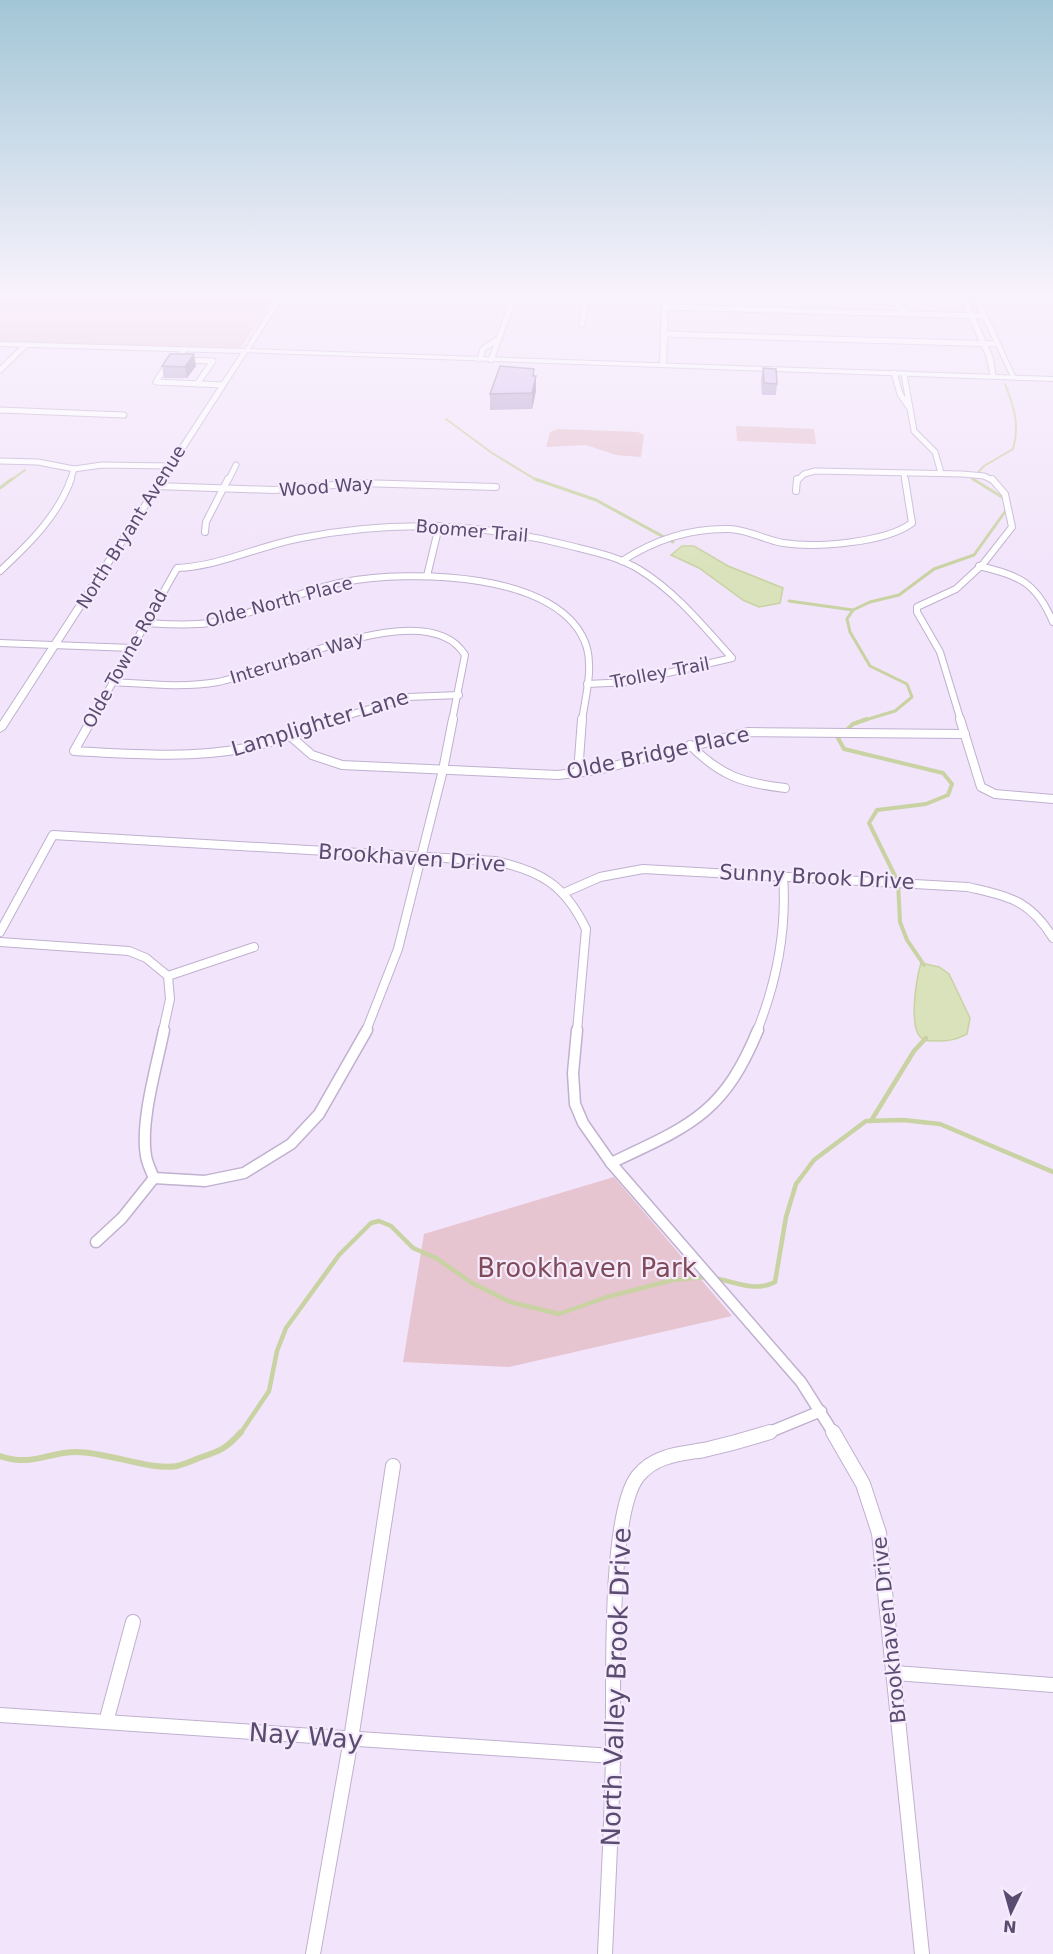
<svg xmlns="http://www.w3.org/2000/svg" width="1053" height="1954" font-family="'DejaVu Sans',sans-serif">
  <rect width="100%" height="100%" fill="#f2e4fa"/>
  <!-- green -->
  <g fill="#e6c4d0">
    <polygon points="0,295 275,295 242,346 233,349 0,342"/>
    <polygon points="736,426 814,429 816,444 737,441"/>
    <polygon points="558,429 638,432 644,435 641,457 616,455 586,445 546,447 550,432"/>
    <polygon points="614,1177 732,1316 509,1367 403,1362 424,1234"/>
  </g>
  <!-- water -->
  <g fill="#dae2bb" stroke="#c9d2a2" stroke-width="1.5">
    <polygon points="682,546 694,546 728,566 783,588 780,603 759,607 743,600 699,568 671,555"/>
    <path d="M 921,963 L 939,967 L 949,974 L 970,1018 L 967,1034 C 957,1039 951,1041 939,1041 C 935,1040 928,1042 925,1040 C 906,1034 917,977 921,963 Z"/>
  </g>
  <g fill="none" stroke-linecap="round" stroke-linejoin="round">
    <!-- stream-far4 -->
    <g stroke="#c9d2a2" stroke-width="2">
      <polyline points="841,295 850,301"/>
      <polyline points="446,419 492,453 538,481"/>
      <polyline points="10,481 25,470"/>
      <path d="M 975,481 L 972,479 L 984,466 L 1013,449 C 1020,426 1014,406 1005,384"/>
    </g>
    <!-- stream-far3 -->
    <g stroke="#c9d2a2" stroke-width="3">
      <polyline points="535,479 596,500 673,542"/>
      <polyline points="973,479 1005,499"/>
      <polyline points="0,488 12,479"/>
      <polyline points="789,601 853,610"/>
      <polyline points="862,721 895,711 912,697 907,684 870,666 850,632 847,619 853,610 870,602 899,595 934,569 974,555 1007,509"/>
    </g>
    <!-- stream-far2 -->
    <polyline stroke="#c9d2a2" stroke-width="4" points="867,719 853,724 838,738 844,749 943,773 952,784 948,795 926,804 877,810 869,823 898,882 900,922 907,940 924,965"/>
    <!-- stream-far1 -->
    <g stroke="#c9d2a2" stroke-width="4.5">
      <polyline points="871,1121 914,1051 926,1038"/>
      <path d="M 713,1278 C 734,1281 755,1293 775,1282 L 786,1217 L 796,1184 L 814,1160 L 866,1121 L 903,1120 L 940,1124 L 1053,1172"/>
      <polyline points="240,1434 269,1391 277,1351 286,1328 339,1255 371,1223 379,1221 391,1226 413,1248 436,1258 472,1283 510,1302 559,1314 607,1297 673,1280 706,1277"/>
    </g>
    <!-- stream -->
    <path stroke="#c9d2a2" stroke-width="6" d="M 0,1456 C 34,1467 46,1452 77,1452 C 107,1452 151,1471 177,1466 C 185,1464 192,1461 199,1458 C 220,1451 226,1449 241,1432"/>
    <!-- minor-far4 casing -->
    <g stroke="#bfb1cf" stroke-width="7">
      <g id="minor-far4">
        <polyline points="883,295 907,313"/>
        <polyline points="668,307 985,316"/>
        <polyline points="582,324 587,295"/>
        <polyline points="664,334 998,344"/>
        <polyline points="184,350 178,357 170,359 156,382 223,385"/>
        <polyline points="480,359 483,349 498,339"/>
        <polyline points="185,360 213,361 197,384"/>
        <polyline points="491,360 515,295"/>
        <polyline points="0,370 26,345"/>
        <polyline points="894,373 900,394 909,407"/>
        <polyline points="904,374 914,431 935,452 941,473"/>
        <polyline points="0,410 124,415"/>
        <polyline points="0,461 38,462 74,469 102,465 169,466"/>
        <polyline points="904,474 905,481"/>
        <polyline points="70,481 74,469"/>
        <polyline points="228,481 236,465"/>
        <polyline points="797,481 804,474 815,471 962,474 984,476 994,481"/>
      </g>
    </g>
    <!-- minor-far3 casing -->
    <g stroke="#bfb1cf" stroke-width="8">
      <g id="minor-far3">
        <polyline points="156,486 273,490 359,483 496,487"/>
        <polyline points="796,491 797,479"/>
        <polyline points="205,532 206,522 228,479"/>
        <path d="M 622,561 C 654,540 691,528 730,529 C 749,530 765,540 783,543 C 816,548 885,543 912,523 L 905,479"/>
        <path d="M 979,566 C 1020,576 1036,582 1053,622"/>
        <path d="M 0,571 C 28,545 58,516 71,479"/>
        <polyline points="427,576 439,526"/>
        <path d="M 145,623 C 166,624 188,626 209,623 C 255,615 297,591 344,582 C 407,570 564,570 587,648 C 593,671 585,698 582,721"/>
        <polyline points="0,643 132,648"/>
        <path d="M 112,682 C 147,684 183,688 218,682 C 272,672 427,591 465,655 L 452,721"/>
        <path d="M 91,721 L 177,568 C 221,566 258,546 301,538 C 391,520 483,523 571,546 C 595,552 619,557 640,570 C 676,592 704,627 732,658 L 629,682 L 587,684"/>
        <polyline points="330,721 408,697 459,695"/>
        <polyline points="961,721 940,652 917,612 917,607 956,589 983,564 1012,527 1005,494 992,479"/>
      </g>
    </g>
    <!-- minor-far2 casing -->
    <g stroke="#bfb1cf" stroke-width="10">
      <g id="minor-far2">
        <path d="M 92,719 L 74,751 C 131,754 189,759 246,748 C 276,742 305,730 334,719"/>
        <polyline points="960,719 981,787 995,794 1053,799"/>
        <polyline points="289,735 312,755 342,765 558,775 598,770 748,732 965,734"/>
        <path d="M 690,745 C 721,776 742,783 785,788"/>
        <polyline points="578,773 582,719"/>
        <path d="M 566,892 L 600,877 L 643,869 L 968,887 C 1009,897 1029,899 1053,938"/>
        <path d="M 0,932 L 53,835 L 495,861 C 541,871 565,885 586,929 L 577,1031"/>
        <polyline points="0,942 129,951 146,958 168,976 170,999 163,1031"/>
        <polyline points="168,976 254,947"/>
        <polyline points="366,1031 398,949 443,770 453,719"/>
        <path d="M 757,1031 C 777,981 787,929 783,875"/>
      </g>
    </g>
    <!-- minor-far1 casing -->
    <g stroke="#bfb1cf" stroke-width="13">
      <g id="minor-far1">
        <polyline points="577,1030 573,1073 575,1104 583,1123 611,1163 801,1382 834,1434"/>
        <path d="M 611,1163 C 689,1126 723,1115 758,1030"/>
        <polyline points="154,1178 205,1181 244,1173 291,1144 319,1114 367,1030"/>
        <path d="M 154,1178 C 151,1171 147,1163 146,1156 C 140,1121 157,1065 164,1030"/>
        <polyline points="96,1242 122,1218 154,1178"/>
        <polyline points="765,1434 821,1411"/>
      </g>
    </g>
    <!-- minor casing -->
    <g stroke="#bfb1cf" stroke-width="16">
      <g id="minor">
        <polyline points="833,1432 863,1484 879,1533 922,1954"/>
        <polyline points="895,1673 1053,1685"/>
        <polyline points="0,1715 613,1756"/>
        <polyline points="106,1722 133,1622"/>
        <polyline points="313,1954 351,1739 393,1466"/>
        <path d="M 605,1954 C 608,1887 612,1821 613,1754 C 614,1698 607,1515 638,1476 C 655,1455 680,1454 704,1450 C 726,1445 748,1439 770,1432"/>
      </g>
    </g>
    <!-- tertiary casing -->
    <g stroke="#bfb1cf" stroke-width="2">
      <g id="tertiary">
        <polygon points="662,295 668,295 668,303 666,365 663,367 660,365"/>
        <polygon points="959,295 965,295 993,358 996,378 991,377 987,358"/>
        <polygon points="972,295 978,295 1016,378 1011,377"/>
        <polygon points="0,342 245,349 248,351 5,729 0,732 0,722 241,353 0,346"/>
      </g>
    </g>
    <!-- secondary casing -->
    <g stroke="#c2b1d4" stroke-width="2">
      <polygon id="secondary" points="279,295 285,295 250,349 1053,377 1053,381 243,352"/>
    </g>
    <!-- minor-far4 -->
    <use href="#minor-far4" stroke="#fff" stroke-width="5"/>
    <!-- minor-far3 -->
    <use href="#minor-far3" stroke="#fff" stroke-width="6"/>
    <!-- minor-far2 -->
    <use href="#minor-far2" stroke="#fff" stroke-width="8"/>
    <!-- minor-far1 -->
    <use href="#minor-far1" stroke="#fff" stroke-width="10"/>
    <!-- minor -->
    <use href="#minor" stroke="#fff" stroke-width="14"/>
    <!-- tertiary -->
    <use href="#tertiary" fill="#fff" fill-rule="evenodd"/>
    <!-- secondary -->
    <use href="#secondary" fill="#fff" fill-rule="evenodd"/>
  </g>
  <!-- wall -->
  <g fill="#b5a3cc">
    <polygon points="162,366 196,366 187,378 164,378"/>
    <polygon points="763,368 777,384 776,395 762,395 761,380"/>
    <polygon points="534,369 534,376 536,376 536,391 532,409 490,410 490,394"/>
  </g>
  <!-- shaded-wall -->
  <g fill="#9485a6">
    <polygon points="194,354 196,366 187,378 185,367"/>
    <polygon points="534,369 534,383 536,376 536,391 532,409 533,376"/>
  </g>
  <!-- building -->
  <g fill="#d3beed" stroke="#9485a6" stroke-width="1.5">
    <polygon points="170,354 194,354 185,367 162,366"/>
    <polygon points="500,366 534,369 533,376 536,376 532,393 490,394"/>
    <polygon points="763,368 776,369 777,384 764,383"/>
  </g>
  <!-- sky -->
  <linearGradient id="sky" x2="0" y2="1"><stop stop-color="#a2c6d6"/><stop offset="0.52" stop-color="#f9f3fd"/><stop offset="1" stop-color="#f9f3fd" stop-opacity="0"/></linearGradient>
  <rect width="1053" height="569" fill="url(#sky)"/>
  <g text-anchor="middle" stroke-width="4.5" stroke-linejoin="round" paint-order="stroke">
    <!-- far-street labels -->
    <g font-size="18" fill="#5a4c70" stroke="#f6eafd">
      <text transform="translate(326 487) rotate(-4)" y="6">Wood Way</text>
      <text transform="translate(131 527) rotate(-58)" y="6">North Bryant Avenue</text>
      <text transform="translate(472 531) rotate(5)" y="6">Boomer Trail</text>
      <text transform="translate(279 602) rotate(-15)" y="6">Olde North Place</text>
      <text transform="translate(297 658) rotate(-17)" y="6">Interurban Way</text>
      <text transform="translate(125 659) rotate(-61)" y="6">Olde Towne Road</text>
      <text transform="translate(660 673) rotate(-11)" y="6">Trolley Trail</text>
    </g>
    <!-- street labels -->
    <g font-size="21" fill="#5a4c70" stroke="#f6eafd">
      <text transform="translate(320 723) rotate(-17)" y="7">Lamplighter Lane</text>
      <text transform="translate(658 753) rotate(-12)" y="7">Olde Bridge Place</text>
      <text transform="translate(412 858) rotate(4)" y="7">Brookhaven Drive</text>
      <text transform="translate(817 877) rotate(3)" y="7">Sunny Brook Drive</text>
      <text transform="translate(889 1630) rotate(-96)" y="7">Brookhaven Drive</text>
    </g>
    <!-- near-park labels -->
    <g font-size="26" fill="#804b58" stroke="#f6eafd">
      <text x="587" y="1277">Brookhaven Park</text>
    </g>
    <!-- near-street labels -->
    <g font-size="26" fill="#5a4c70" stroke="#f6eafd">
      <text transform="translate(616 1687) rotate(-88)" y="9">North Valley Brook Drive</text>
      <text transform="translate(306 1736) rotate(4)" y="9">Nay Way</text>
    </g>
  </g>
  <!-- north arrow -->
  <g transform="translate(1011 1912) rotate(185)" stroke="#f6eafd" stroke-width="4.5" paint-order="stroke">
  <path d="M0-4.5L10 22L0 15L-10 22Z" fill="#5a4c70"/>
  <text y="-9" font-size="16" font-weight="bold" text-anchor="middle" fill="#5a4c70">N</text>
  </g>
</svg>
